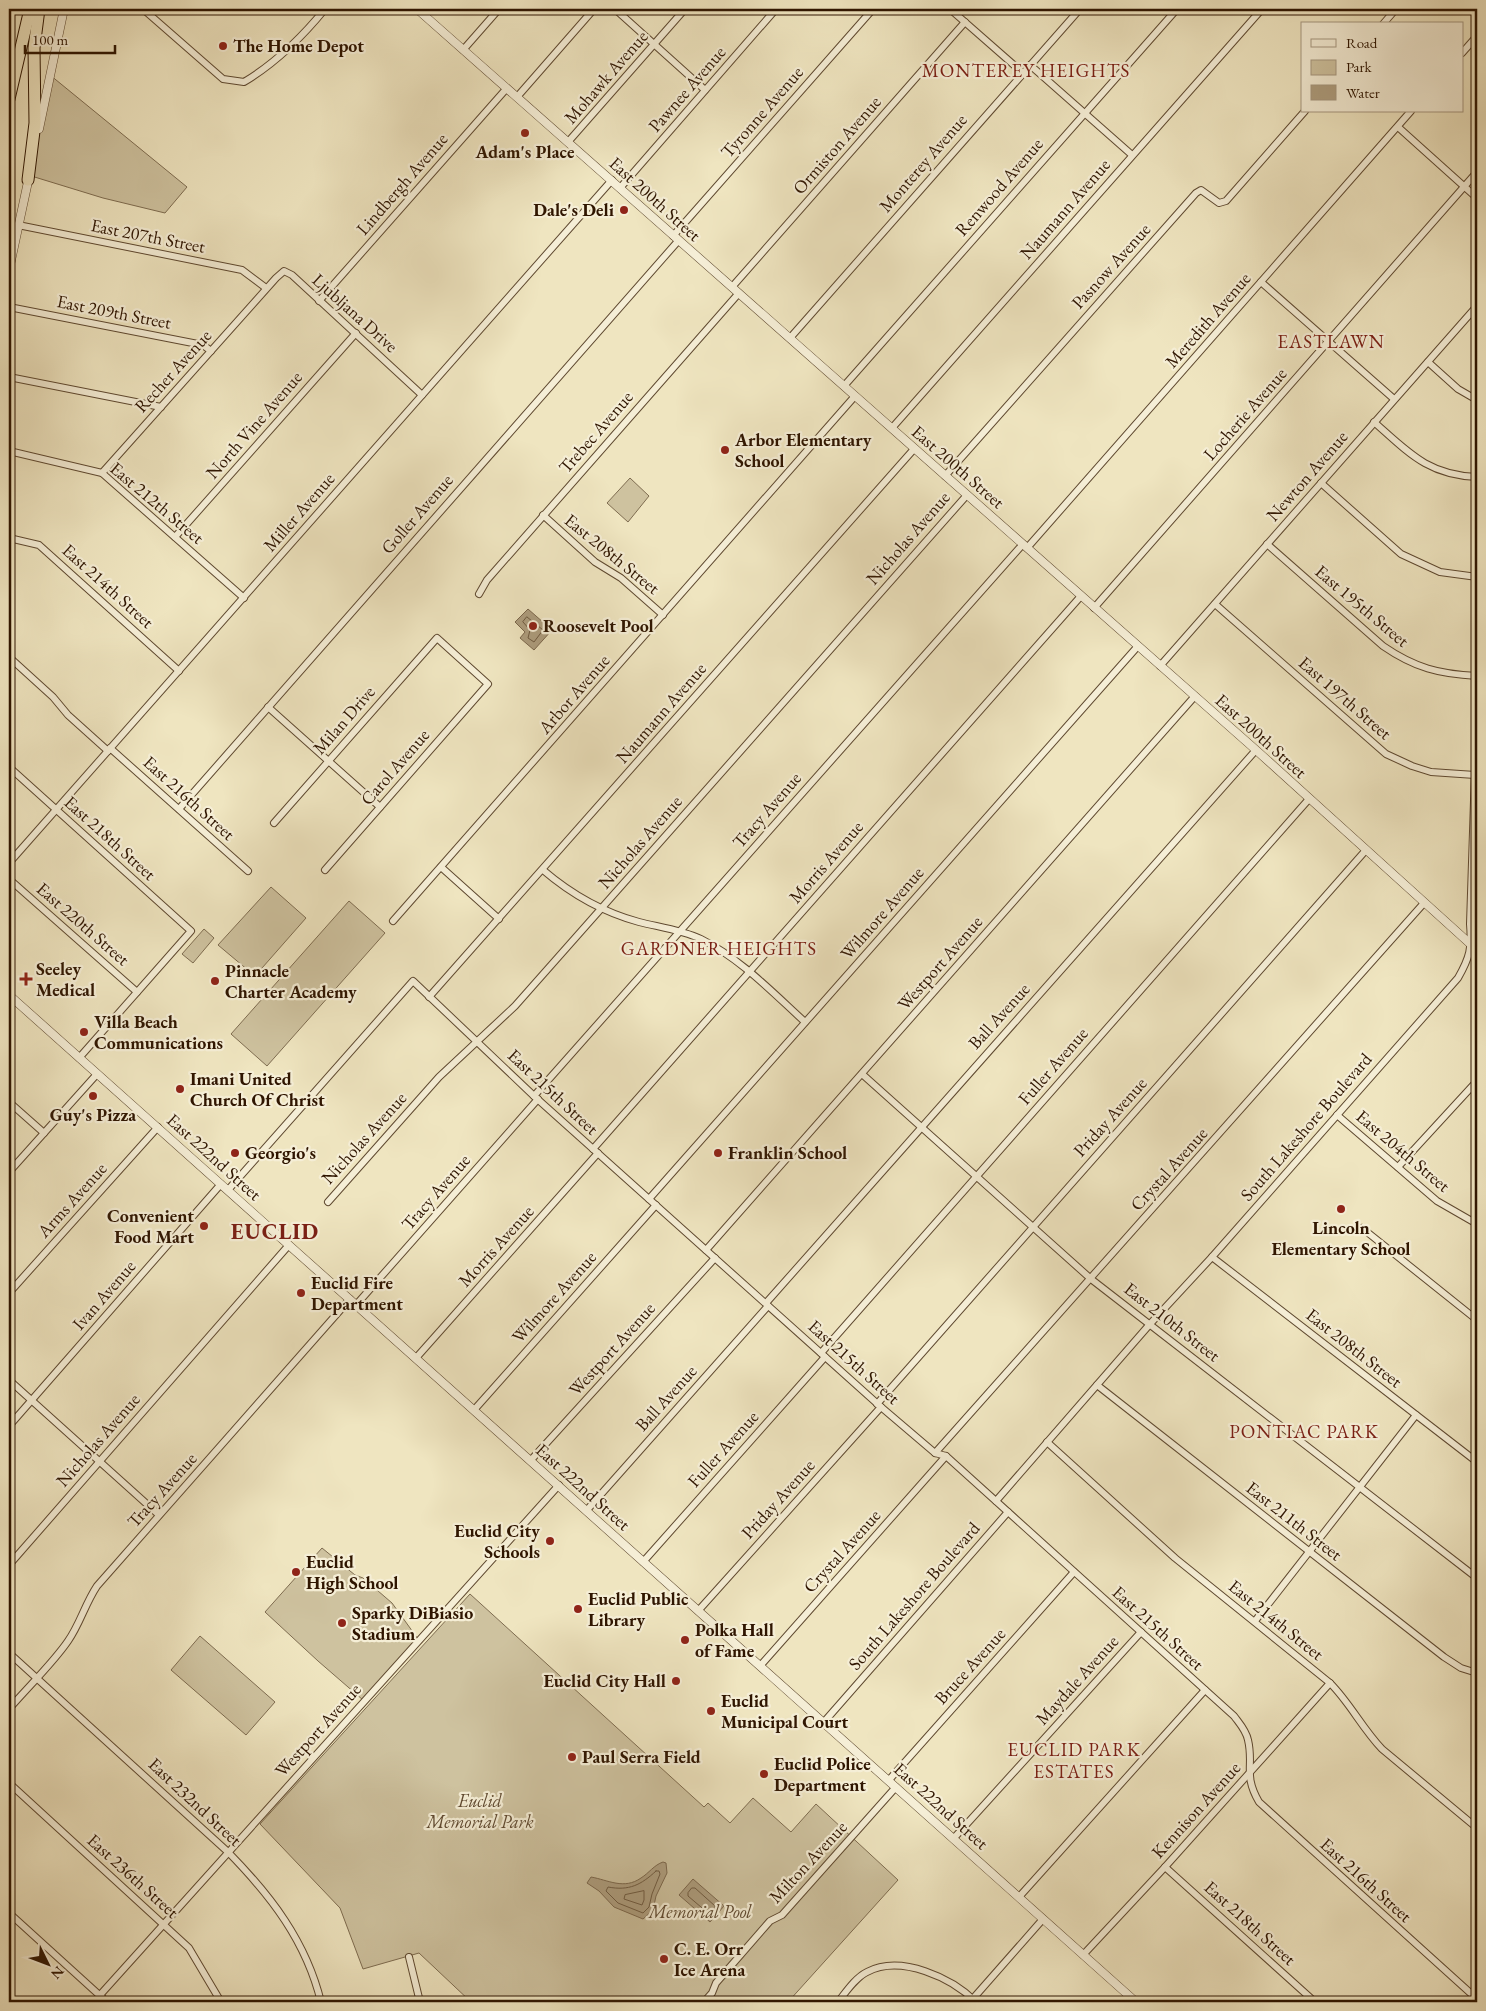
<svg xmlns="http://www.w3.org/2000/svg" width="1486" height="2011" font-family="'EB Garamond',serif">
  <rect width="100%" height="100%" fill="#efe5c0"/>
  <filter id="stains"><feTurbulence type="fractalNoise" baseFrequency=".004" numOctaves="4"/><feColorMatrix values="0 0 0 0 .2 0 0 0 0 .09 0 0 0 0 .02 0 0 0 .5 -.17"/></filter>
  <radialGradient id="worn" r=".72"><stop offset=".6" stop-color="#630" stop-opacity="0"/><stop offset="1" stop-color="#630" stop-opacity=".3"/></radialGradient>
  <!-- green -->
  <g fill="#cec29f" stroke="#7e6c50">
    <polygon points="50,75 187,187 165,213 103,198 28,175"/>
    <polygon points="630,478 649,496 628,522 607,503"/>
    <polygon points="271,887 306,918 255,976 218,945"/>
    <polygon points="349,901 385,933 267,1066 231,1034"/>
    <polygon points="204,929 214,938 193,963 182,954"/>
    <polygon points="322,1548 355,1575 363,1578 392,1603 418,1639 363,1700 318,1661 265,1612"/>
    <polygon points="470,1594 704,1807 708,1803 730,1823 753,1798 791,1832 816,1804 898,1880 788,2002 471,2002 419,1953 363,1969 340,1908 260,1824"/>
    <polygon points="200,1636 275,1702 246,1735 171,1670"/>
  </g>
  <!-- water -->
  <g fill="#ae9e7f" stroke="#7b674c">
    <polygon points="528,609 552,630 534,650 520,638 525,632 515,622"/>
    <path d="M 663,1862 L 666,1863 L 667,1873 L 656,1896 L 653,1910 L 643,1919 L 614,1907 L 599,1891 L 587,1883 L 591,1877 C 608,1880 624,1890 641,1878 C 649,1873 654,1865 663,1862 Z"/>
    <polygon points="693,1879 724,1906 710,1922 679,1895"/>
  </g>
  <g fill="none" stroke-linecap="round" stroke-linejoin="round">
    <!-- shore -->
    <g stroke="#6e5a40" stroke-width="1">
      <polygon points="527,617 543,630 534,642 528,638 530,630 523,622"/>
      <path d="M 656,1871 L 659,1871 L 660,1874 L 652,1894 L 649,1907 L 643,1913 L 618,1903 L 606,1891 L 608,1887 C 629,1891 641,1885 656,1871 Z"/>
      <polygon points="692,1888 695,1888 715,1906 715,1908 711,1913 708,1913 688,1896 688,1893"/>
      <polygon points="644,1891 644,1900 642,1905 624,1899 625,1895"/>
    </g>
    <!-- minor casing -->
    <g stroke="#5f4930" stroke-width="8">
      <g id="minor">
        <path d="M 143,9 L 223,79 L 244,82 C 274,64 303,36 325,9"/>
        <polyline points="615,9 705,90"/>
        <polyline points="950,9 1023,73"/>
        <polyline points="1383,24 1396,9"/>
        <polyline points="463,50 499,9"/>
        <polyline points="1462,53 1477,36"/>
        <polyline points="1030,65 1132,155"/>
        <polyline points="517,97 594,9"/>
        <polyline points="1398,127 1477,198"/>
        <polyline points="568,142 685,9"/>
        <polyline points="620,188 776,9"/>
        <polyline points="18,225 242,270 266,288"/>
        <polyline points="673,236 873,9"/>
        <polyline points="1261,282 1394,399"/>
        <polyline points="732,287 965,22"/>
        <polyline points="319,301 507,88"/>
        <polyline points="9,307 203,345 211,351"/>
        <polyline points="790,338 1080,9"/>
        <polyline points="1428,362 1458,389 1477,400"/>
        <polyline points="9,377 161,407"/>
        <polyline points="844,386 1177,9"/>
        <path d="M 1374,422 C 1409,453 1428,475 1477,477"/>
        <polyline points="892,428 1262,9"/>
        <polyline points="9,451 102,473 244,598"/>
        <polyline points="102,473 276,278 284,271 292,275 422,395"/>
        <polyline points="945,476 1196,193 1201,190 1219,203 1226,201 1305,111"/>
        <polyline points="1321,483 1401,554 1440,572 1477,577"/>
        <polyline points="543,515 595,562 621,578 663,615"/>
        <polyline points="175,537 356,333"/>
        <polyline points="9,538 39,545 179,671"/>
        <path d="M 1267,544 L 1383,646 C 1415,668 1439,674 1477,676"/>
        <polyline points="1027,548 1411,111"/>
        <polyline points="479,594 487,580 739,293"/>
        <polyline points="1215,604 1386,754 1412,766 1431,772 1475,775"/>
        <polyline points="1094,608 1477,172"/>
        <polyline points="9,657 53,697 68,715 108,751"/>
        <polyline points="1160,666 1477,306"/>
        <polyline points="268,707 380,807"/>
        <polyline points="110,748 248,871"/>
        <polyline points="9,767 191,931 79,1058"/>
        <polyline points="179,809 679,240"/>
        <polyline points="274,823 437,638 488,684 325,870"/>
        <polyline points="9,863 612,180"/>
        <polyline points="441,867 499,919"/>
        <path d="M 543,870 C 571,894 602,912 639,922 C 659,927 682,930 701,939 C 741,959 773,993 805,1022"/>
        <polyline points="9,879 137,992"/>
        <polyline points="393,921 855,396"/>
        <polyline points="429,997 914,449"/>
        <polyline points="862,1074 1091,1279 1477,1578"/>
        <polyline points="534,1096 1023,544"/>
        <polyline points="9,1102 44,1133"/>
        <polyline points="1337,1115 1437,1201 1477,1224"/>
        <polyline points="593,1149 1081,596"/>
        <polyline points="1398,1167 1477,1081"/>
        <polyline points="9,1172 97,1074"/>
        <path d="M 228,1190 L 413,981 L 534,1096 L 881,1407 L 935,1453 L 946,1456 L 1234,1716 C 1239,1723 1246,1730 1248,1740 C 1254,1765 1243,1775 1259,1802 L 1477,1999"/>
        <polyline points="649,1199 1138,646"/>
        <polyline points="328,1202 439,1077 515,1006 967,495"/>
        <polyline points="1362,1228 1477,1320"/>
        <polyline points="706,1250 1195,696"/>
        <polyline points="1212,1257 1477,1462"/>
        <polyline points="9,1293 158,1127"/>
        <polyline points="766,1303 1256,750"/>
        <polyline points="356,1305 538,1099"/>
        <polyline points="821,1353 1309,799"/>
        <polyline points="416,1358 598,1153"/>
        <polyline points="9,1380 159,1515"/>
        <polyline points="1097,1385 1444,1657 1461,1668 1477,1673"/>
        <polyline points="877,1404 1366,850"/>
        <polyline points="474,1410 656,1205"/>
        <polyline points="9,1426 221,1184"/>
        <path d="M 1047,1442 L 1175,1558 L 1330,1683 C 1350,1703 1362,1728 1382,1749 L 1477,1828"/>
        <polyline points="935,1453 1424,903"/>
        <polyline points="531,1460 715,1258"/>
        <path d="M 996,1501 L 1150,1324 L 1212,1257 L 1458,978 C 1470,957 1472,948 1470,924 L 1477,708"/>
        <polyline points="587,1510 768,1306"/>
        <polyline points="643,1562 825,1357"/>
        <polyline points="9,1565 289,1245"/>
        <polyline points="698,1611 881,1407"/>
        <polyline points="1255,1621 1416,1415"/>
        <path d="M 9,1653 L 228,1852 C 271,1896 306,1941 321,2002"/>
        <polyline points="760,1666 946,1456"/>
        <path d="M 9,1709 C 27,1688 53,1663 68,1641 C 80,1624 85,1604 97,1586 L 350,1299"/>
        <polyline points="824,1722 1008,1512"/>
        <polyline points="889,1780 1074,1572"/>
        <polyline points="9,1783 189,1948 221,2002"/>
        <polyline points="954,1838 1141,1632"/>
        <polyline points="1165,1867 1315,2002"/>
        <polyline points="1019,1897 1205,1690"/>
        <polyline points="9,1913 107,2002"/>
        <polyline points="1083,1955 1165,1867 1330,1683"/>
        <polyline points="409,1957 420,2002"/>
        <polyline points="100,1995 559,1485"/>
        <polyline points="704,2002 712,1993 716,1983 770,1921 782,1915 896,1787"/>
        <path d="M 838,2002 C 846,1992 855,1978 867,1972 C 901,1954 952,1978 976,2002"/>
        <polyline points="970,2002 1043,1919"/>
      </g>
    </g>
    <!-- tertiary casing -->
    <g stroke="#5f4930" stroke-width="9">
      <g id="tertiary">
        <polyline points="417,9 1256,750 1477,950"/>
        <polyline points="39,129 64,9"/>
        <polyline points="9,270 29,177"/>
        <polyline points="9,995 1136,2002"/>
      </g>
    </g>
    <!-- motorway casing -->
    <g stroke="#2f1500" stroke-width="13">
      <g id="motorway">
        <polyline points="9,99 30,9"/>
        <polyline points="28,180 35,123 34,48 39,9"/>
      </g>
    </g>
    <!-- minor -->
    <use href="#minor" stroke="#f5eed6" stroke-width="6"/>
    <!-- tertiary -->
    <use href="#tertiary" stroke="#f5eed6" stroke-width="8"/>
    <!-- motorway -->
    <use href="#motorway" stroke="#efe5c0" stroke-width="11"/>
  </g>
  <!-- markers -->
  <g fill="#8f2418" stroke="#f5eed6" stroke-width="2">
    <circle cx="223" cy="46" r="5"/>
    <circle cx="525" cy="133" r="5"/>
    <circle cx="624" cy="210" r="5"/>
    <circle cx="725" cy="450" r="5"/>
    <circle cx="533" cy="626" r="5"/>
    <path d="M23.5 971.5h5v5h5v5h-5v5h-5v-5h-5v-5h5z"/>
    <circle cx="215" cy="981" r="5"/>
    <circle cx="84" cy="1032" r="5"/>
    <circle cx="180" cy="1089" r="5"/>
    <circle cx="93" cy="1096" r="5"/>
    <circle cx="235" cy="1153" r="5"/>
    <circle cx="718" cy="1153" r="5"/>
    <circle cx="1341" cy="1209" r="5"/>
    <circle cx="204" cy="1226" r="5"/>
    <circle cx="301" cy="1293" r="5"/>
    <circle cx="550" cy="1541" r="5"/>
    <circle cx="296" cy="1572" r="5"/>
    <circle cx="578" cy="1609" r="5"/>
    <circle cx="342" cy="1623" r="5"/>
    <circle cx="685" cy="1640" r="5"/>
    <circle cx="676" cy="1681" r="5"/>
    <circle cx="711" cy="1711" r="5"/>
    <circle cx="572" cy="1757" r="5"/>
    <circle cx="764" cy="1774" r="5"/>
    <circle cx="664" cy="1959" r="5"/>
  </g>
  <g text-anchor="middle" stroke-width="4.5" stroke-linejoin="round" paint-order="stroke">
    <!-- poi labels -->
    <g font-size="18" font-weight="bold" fill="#2f1500" stroke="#f5eed6" text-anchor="start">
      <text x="233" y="52">The Home Depot</text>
      <text x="525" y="158" text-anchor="middle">Adam's Place</text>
      <text x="614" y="216" text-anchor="end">Dale's Deli</text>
      <text x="735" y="446">Arbor Elementary<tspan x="735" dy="21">School</tspan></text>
      <text x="543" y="632">Roosevelt Pool</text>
      <text x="36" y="975">Seeley<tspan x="36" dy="21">Medical</tspan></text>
      <text x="225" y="977">Pinnacle<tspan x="225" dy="21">Charter Academy</tspan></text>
      <text x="94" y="1028">Villa Beach<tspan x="94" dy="21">Communications</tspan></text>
      <text x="190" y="1085">Imani United<tspan x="190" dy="21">Church Of Christ</tspan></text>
      <text x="93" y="1121" text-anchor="middle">Guy's Pizza</text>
      <text x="245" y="1159">Georgio's</text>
      <text x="728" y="1159">Franklin School</text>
      <text x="194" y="1222" text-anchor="end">Convenient<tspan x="194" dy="21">Food Mart</tspan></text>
      <text x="1341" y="1234" text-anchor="middle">Lincoln<tspan x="1341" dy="21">Elementary School</tspan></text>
      <text x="311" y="1289">Euclid Fire<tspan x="311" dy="21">Department</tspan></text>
      <text x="540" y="1537" text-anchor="end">Euclid City<tspan x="540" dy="21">Schools</tspan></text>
      <text x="306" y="1568">Euclid<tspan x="306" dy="21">High School</tspan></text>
      <text x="588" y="1605">Euclid Public<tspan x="588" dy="21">Library</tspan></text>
      <text x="352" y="1619">Sparky DiBiasio<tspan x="352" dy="21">Stadium</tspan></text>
      <text x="695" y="1636">Polka Hall<tspan x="695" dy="21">of Fame</tspan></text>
      <text x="666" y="1687" text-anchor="end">Euclid City Hall</text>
      <text x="721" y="1707">Euclid<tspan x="721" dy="21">Municipal Court</tspan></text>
      <text x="582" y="1763">Paul Serra Field</text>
      <text x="774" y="1770">Euclid Police<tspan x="774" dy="21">Department</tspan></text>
      <text x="674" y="1955">C. E. Orr<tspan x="674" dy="21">Ice Arena</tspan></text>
    </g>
    <!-- street labels -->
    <g font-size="18" fill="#2f1500" stroke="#f5eed6">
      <text transform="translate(606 77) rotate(-49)" y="6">Mohawk Avenue</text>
      <text transform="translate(687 89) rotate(-49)" y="6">Pawnee Avenue</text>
      <text transform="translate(762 112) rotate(-49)" y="6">Tyronne Avenue</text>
      <text transform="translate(837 145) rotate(-49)" y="6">Ormiston Avenue</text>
      <text transform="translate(923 163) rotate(-49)" y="6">Monterey Avenue</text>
      <text transform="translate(402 184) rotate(-49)" y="6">Lindbergh Avenue</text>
      <text transform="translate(999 187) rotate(-49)" y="6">Renwood Avenue</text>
      <text transform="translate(655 199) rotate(42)" y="6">East 200th Street</text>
      <text transform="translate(1065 209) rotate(-49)" y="6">Naumann Avenue</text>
      <text transform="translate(148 236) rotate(11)" y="6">East 207th Street</text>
      <text transform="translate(1111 266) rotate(-48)" y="6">Pasnow Avenue</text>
      <text transform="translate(114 312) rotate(11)" y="6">East 209th Street</text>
      <text transform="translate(355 313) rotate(42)" y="6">Ljubljana Drive</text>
      <text transform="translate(1208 320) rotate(-49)" y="6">Meredith Avenue</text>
      <text transform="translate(173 371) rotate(-48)" y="6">Recher Avenue</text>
      <text transform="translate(1245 414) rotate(-49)" y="6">Locherie Avenue</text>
      <text transform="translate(254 425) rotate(-49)" y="6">North Vine Avenue</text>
      <text transform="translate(596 432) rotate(-49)" y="6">Trebec Avenue</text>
      <text transform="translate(958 467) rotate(41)" y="6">East 200th Street</text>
      <text transform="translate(1307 476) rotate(-49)" y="6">Newton Avenue</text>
      <text transform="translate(157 503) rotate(40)" y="6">East 212th Street</text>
      <text transform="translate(299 512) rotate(-49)" y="6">Miller Avenue</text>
      <text transform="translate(417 514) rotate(-49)" y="6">Goller Avenue</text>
      <text transform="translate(908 538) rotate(-49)" y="6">Nicholas Avenue</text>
      <text transform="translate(612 554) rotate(39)" y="6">East 208th Street</text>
      <text transform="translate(108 586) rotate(42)" y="6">East 214th Street</text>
      <text transform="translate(1362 606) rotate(40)" y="6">East 195th Street</text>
      <text transform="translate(574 694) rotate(-49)" y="6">Arbor Avenue</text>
      <text transform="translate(1345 698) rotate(41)" y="6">East 197th Street</text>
      <text transform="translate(661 713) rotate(-49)" y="6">Naumann Avenue</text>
      <text transform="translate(344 720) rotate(-49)" y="6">Milan Drive</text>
      <text transform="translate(1261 736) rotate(42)" y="6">East 200th Street</text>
      <text transform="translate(395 767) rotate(-49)" y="6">Carol Avenue</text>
      <text transform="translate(189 798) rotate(42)" y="6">East 216th Street</text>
      <text transform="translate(767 810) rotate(-49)" y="6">Tracy Avenue</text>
      <text transform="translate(110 838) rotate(42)" y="6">East 218th Street</text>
      <text transform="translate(640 842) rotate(-49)" y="6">Nicholas Avenue</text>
      <text transform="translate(826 862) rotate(-49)" y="6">Morris Avenue</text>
      <text transform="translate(882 913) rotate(-49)" y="6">Wilmore Avenue</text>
      <text transform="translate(83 924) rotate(41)" y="6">East 220th Street</text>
      <text transform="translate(940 963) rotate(-49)" y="6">Westport Avenue</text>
      <text transform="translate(999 1016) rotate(-48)" y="6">Ball Avenue</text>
      <text transform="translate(1053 1066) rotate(-49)" y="6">Fuller Avenue</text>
      <text transform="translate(553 1092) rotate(43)" y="6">East 215th Street</text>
      <text transform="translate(1110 1117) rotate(-48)" y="6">Priday Avenue</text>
      <text transform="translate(1306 1127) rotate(-49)" y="6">South Lakeshore Boulevard</text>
      <text transform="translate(364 1138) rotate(-48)" y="6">Nicholas Avenue</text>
      <text transform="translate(1403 1151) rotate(40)" y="6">East 204th Street</text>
      <text transform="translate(214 1157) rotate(42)" y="6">East 222nd Street</text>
      <text transform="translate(1169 1169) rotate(-48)" y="6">Crystal Avenue</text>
      <text transform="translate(436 1192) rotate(-49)" y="6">Tracy Avenue</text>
      <text transform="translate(72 1200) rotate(-48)" y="6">Arms Avenue</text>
      <text transform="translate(496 1246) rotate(-48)" y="6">Morris Avenue</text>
      <text transform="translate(104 1295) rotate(-49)" y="6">Ivan Avenue</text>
      <text transform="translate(554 1297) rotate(-48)" y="6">Wilmore Avenue</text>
      <text transform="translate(1172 1322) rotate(38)" y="6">East 210th Street</text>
      <text transform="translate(1354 1348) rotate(38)" y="6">East 208th Street</text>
      <text transform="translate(612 1349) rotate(-48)" y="6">Westport Avenue</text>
      <text transform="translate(854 1362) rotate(42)" y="6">East 215th Street</text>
      <text transform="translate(666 1398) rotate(-48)" y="6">Ball Avenue</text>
      <text transform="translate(98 1440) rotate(-49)" y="6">Nicholas Avenue</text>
      <text transform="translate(723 1449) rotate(-48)" y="6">Fuller Avenue</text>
      <text transform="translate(583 1487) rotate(42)" y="6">East 222nd Street</text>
      <text transform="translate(162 1490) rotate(-48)" y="6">Tracy Avenue</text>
      <text transform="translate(778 1499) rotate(-48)" y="6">Priday Avenue</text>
      <text transform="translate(1294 1521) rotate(38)" y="6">East 211th Street</text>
      <text transform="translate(842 1551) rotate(-48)" y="6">Crystal Avenue</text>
      <text transform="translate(914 1596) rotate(-49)" y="6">South Lakeshore Boulevard</text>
      <text transform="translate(1276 1620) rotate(39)" y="6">East 214th Street</text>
      <text transform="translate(1158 1628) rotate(42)" y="6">East 215th Street</text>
      <text transform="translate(970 1666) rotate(-48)" y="6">Bruce Avenue</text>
      <text transform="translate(1077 1680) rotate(-48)" y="6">Maydale Avenue</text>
      <text transform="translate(318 1730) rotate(-48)" y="6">Westport Avenue</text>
      <text transform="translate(195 1802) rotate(43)" y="6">East 232nd Street</text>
      <text transform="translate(941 1806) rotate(42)" y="6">East 222nd Street</text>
      <text transform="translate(1196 1810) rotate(-48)" y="6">Kennison Avenue</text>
      <text transform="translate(808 1862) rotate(-47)" y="6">Milton Avenue</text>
      <text transform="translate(133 1876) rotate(42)" y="6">East 236th Street</text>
      <text transform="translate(1366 1880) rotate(42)" y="6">East 216th Street</text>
      <text transform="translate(1250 1923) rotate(42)" y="6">East 218th Street</text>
    </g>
    <!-- park labels -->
    <g font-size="18" font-style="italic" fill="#5f4930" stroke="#f5eed6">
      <text x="480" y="1807">Euclid<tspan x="480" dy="21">Memorial Park</tspan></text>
      <text x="700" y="1918">Memorial Pool</text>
    </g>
    <!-- neighbourhood labels -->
    <g font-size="19" letter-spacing="1" fill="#7a1f14" stroke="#f5eed6">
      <text x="1026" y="77">MONTEREY HEIGHTS</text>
      <text x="1331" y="348">EASTLAWN</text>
      <text x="719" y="955">GARDNER HEIGHTS</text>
      <text x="1304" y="1438">PONTIAC PARK</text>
      <text x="1074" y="1756">EUCLID PARK<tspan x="1074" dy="22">ESTATES</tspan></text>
    </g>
    <!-- district labels -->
    <g font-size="22" font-weight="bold" letter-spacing="1" fill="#7a1f14" stroke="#f5eed6">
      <text x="275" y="1239">EUCLID</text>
    </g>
  </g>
  <!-- margin -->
  <rect width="1486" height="2011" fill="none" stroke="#efe5c0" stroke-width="30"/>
  <rect x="10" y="10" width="1466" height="1991" fill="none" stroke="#2f1500" stroke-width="2.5"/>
  <rect x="15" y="15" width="1456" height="1981" fill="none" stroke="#2f1500"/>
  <!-- legend -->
  <rect x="1301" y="22" width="162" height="90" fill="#f5eed6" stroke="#a69780"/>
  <rect x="1311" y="39" width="25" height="8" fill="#f5eed6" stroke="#a69780"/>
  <text x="1346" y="48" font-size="15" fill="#2f1500">Road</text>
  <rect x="1311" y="60" width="25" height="15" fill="#cec29f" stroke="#a69780"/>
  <text x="1346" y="72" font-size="15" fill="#2f1500">Park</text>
  <rect x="1311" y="85" width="25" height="15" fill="#ae9e7f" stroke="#a69780"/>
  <text x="1346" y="98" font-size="15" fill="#2f1500">Water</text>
  <!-- north arrow -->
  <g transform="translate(48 1964) rotate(132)" stroke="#f5eed6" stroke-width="4" paint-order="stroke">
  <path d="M0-4L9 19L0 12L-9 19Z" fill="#2f1500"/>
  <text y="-8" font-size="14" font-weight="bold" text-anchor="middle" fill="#2f1500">N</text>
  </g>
  <!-- scale -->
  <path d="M25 45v8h90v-8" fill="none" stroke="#2f1500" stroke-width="2.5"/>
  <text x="32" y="45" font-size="15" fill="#2f1500" stroke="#f5eed6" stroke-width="4" paint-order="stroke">100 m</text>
  <rect width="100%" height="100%" filter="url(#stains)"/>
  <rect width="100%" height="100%" fill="url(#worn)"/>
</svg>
